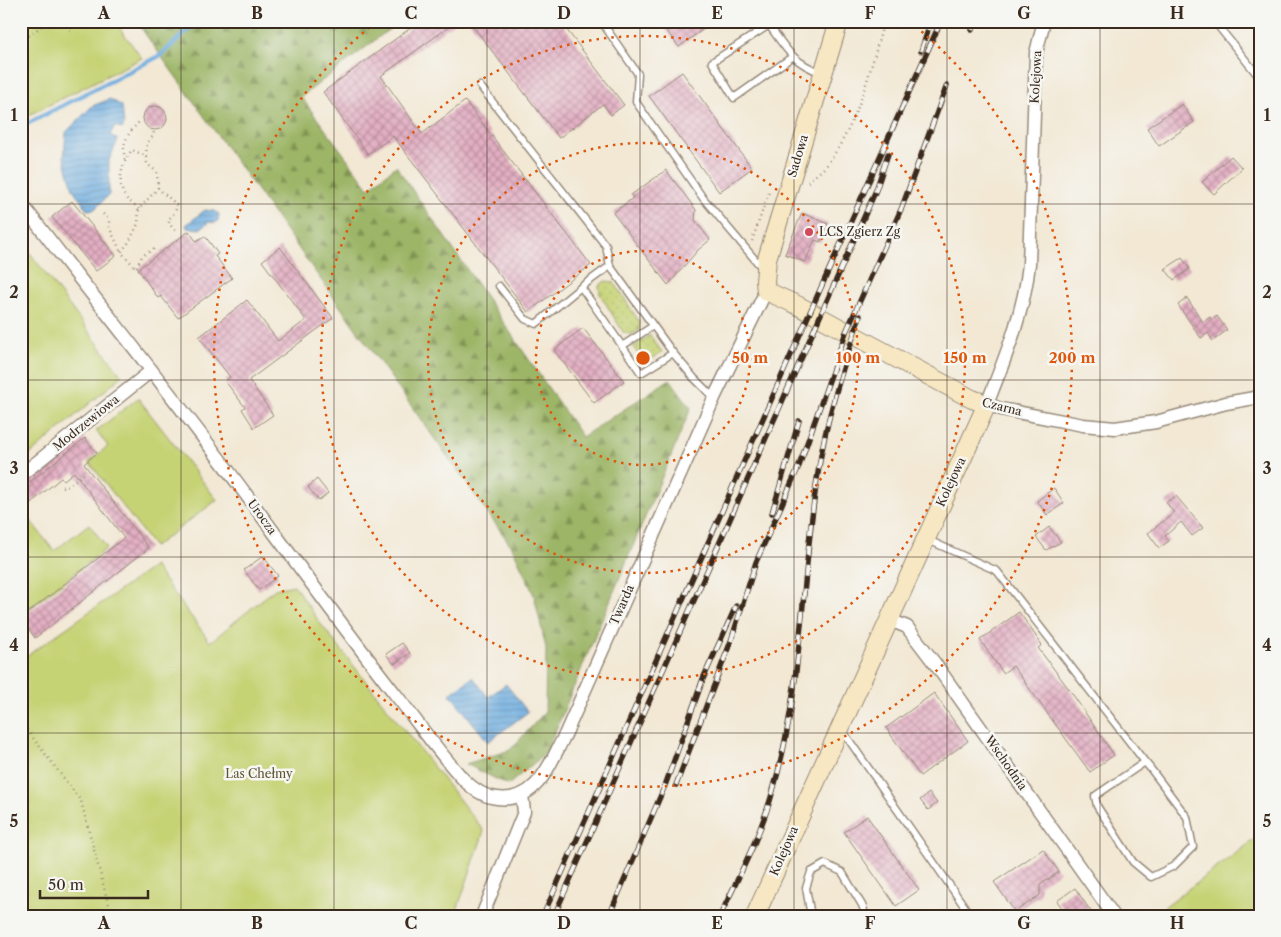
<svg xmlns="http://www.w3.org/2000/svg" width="1281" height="937" font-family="'Libre Caslon Text',serif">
  <defs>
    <pattern id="grass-dots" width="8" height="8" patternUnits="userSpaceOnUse" patternTransform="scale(1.25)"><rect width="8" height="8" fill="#c6d375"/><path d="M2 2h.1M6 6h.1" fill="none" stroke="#abb565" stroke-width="1.8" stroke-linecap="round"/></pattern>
    <pattern id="forest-firs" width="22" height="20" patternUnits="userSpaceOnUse" patternTransform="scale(1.25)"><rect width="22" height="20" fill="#9cb566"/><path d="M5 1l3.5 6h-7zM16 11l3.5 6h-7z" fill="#809353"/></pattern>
    <pattern id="water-rules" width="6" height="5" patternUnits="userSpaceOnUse" patternTransform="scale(1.25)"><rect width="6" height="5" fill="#6baade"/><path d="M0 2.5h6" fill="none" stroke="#598bb3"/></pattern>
    <pattern id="building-cross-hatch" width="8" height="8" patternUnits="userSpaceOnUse" patternTransform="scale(1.25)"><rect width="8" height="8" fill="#e3afc3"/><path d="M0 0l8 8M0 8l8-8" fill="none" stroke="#b98f9e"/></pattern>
  </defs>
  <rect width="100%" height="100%" fill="#f6f6f2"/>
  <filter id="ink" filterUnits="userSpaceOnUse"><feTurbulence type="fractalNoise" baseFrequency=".02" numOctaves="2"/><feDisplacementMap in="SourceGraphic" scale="10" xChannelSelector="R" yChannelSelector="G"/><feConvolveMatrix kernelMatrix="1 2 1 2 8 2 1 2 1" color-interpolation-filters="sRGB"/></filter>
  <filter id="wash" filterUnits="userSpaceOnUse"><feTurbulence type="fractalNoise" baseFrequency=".0096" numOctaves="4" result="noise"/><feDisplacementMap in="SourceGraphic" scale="20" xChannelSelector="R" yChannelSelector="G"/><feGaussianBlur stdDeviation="1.12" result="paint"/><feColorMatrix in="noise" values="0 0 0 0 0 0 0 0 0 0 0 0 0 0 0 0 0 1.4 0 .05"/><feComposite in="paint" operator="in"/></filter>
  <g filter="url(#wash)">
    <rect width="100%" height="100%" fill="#f2e8d4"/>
    <!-- grass -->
    <g fill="url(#grass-dots)" stroke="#807e4a">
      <polygon points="605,281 614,282 640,323 639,330 632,335 623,332 600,294 599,286"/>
      <polygon points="650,335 662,352 645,364 633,347"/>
    </g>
    <!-- forest -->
    <polygon fill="url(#forest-firs)" stroke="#6c7042" points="136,21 400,21 301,97 369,188 396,166 582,437 670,379 691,408 546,753 508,785 466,764 510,750 545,712 546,648 534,595 512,547"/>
    <!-- green -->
    <g fill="#c6d375" stroke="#807e4a">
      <polygon points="21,21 114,21 142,58 21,119"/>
      <polygon points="21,241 122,376 21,462"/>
      <polygon points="138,398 217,500 154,547 89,462 108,446 96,431"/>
      <polygon points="26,515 54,551 89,524 107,548 21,615 21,519"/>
      <polygon points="154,566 210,642 275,589 294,585 320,623 484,831 455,916 21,916 21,660"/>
      <polygon points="1260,835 1260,916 1152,916 1255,839"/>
    </g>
    <!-- water -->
    <g fill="url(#water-rules)" stroke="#536a7e">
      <polygon points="110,99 122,106 124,125 122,129 115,126 110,135 118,140 109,160 109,195 95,209 87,210 73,189 64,157 66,132 92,106"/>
      <polygon points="205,210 214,211 219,214 218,221 215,223 209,222 200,229 187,228 186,225"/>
      <polygon points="473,677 488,697 506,684 528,712 488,742 450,694"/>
    </g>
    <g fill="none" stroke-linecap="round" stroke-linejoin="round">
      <!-- stream -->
      <polyline stroke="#6baade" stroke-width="4.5" points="21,127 161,55 198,21"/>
    </g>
    <g id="blocks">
      <!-- building -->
      <g fill="url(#building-cross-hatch)">
        <polygon points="420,21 457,21 381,76 422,134 465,101 591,265 528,312 393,136 368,154 323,92"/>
        <polygon points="469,21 560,21 624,105 611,115 603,104 559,138"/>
        <polygon points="659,21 714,21 679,47"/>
        <polygon points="682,72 752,168 719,192 649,96"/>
        <polygon points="1182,104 1194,122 1159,146 1147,128"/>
        <circle cx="155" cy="118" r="12"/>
        <polygon points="1231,156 1242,168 1214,194 1202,182"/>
        <polygon points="666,170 696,210 695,220 710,240 698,250 668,285 613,213 633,198 631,195"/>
        <polygon points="72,201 116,256 96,271 52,217"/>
        <polygon points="802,213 828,224 820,242 815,240 805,262 785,254"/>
        <polygon points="189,231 196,241 205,236 218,254 215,256 232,278 178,318 161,296 158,298 138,269"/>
        <polygon points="280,247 333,318 249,380 273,415 254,428 242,409 245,407 225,381 230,377 199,337 247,300 278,341 306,320 262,261"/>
        <polygon points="1182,258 1190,269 1174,280 1165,269"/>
        <polygon points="1187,298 1203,322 1210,317 1212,320 1217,316 1227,330 1213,341 1208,333 1201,338 1178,305"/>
        <polygon points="583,328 624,381 594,403 554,350"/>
        <polygon points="85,438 97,453 84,464 149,548 35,638 21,618 124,538 74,472 64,480 61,478 21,511 21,489"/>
        <polygon points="317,479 328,493 319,501 308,487"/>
        <polygon points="1054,488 1064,503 1047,515 1037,501"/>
        <polygon points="1176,496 1203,528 1192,536 1181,522 1165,536 1169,541 1159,548 1148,533 1174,513 1166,502"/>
        <polygon points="1049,527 1061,542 1046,550 1036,537"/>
        <polygon points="263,556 278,576 259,590 244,570"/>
        <polygon points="1019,612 1042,645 1038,648 1069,689 1114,755 1090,772 1013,666 1003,673 980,640"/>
        <polygon points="402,643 410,653 394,664 386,654"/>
        <polygon points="934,693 968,741 920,776 886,728"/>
        <polygon points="929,793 937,803 928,810 920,800"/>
        <polygon points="867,816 919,890 896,906 844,832"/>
        <polygon points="1043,849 1059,872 1040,885 1040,895 1015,912 994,882"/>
        <polygon points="1075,888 1094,916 1068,916 1057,901"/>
      </g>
    </g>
  </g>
  <g filter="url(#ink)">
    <use href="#blocks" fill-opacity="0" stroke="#968979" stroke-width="1"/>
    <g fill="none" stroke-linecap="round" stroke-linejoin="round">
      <!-- lane casing -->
      <g stroke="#968979" stroke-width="9">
        <g id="lane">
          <polyline points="601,21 638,74 636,102 703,198 763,269"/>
          <polyline points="1214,21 1260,78"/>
          <path d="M 792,57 L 734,98 L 712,62 L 769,25 C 787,50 792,62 822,73"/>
          <polyline points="480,86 606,246 610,266 673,353 694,378 714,398"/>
          <polyline points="610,266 581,287 641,373 673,353"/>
          <polyline points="499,286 525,319 536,324 581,287"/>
          <polyline points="622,346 653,326"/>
          <polyline points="926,539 997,571 1145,762 1150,768 1187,817 1193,847 1174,866 1151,877 1133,862 1097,806 1095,796 1145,762"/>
          <polyline points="842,730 971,916"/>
          <polyline points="811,916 806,888 811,872 825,864 842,872 862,905 866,916"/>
        </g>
      </g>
      <!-- street casing -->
      <g stroke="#968979" stroke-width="15">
        <g id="street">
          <path d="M 1044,21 L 1036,53 L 1029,264 C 1024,313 1005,358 987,404 L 1001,409 L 1083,425 L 1115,428 L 1156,422 L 1226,403 L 1260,397"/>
          <path d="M 21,203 C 97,302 176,399 250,500 C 298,565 346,631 396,695 C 418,723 439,753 464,780 C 473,789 484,797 497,798 C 538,803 549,764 565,735 L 714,398 L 766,291"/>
          <polyline points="21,475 151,371"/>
          <polyline points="890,620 907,627 936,665 1114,916"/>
          <polyline points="482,916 524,812 522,795"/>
        </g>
      </g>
      <!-- secondary casing -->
      <g stroke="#968979" stroke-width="20">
        <polyline id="secondary" points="755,916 987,404 972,399 797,305 766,291 765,281 767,259 839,21"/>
      </g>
      <!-- path -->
      <g stroke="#968979" stroke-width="2.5" stroke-dasharray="1 4" stroke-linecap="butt">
        <polyline points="65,21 72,33"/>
        <polyline points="21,42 48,21"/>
        <polyline points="146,156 147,143 153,136 154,131"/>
        <path d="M 125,159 C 121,142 129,132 140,121"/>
        <path d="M 808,182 C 813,177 820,172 825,167 C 858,125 870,71 884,21"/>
        <path d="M 139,209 C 135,205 130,202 127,199 C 115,185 122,162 132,150 L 146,156 L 147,164 L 157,172 L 158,188"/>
        <polyline points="103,214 109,220 109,227 121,252"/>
        <polyline points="752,241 770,189"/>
        <path d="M 154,249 L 142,256 L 136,268 L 121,252 L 129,242 L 138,224 L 139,209 L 158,188 C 164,195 171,198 177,206 L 175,212 L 169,219 L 169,224 L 177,232"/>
        <polyline points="62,487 68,486 86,472"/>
        <polyline points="21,722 81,801 107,899 113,916"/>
      </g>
      <!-- lane -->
      <use href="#lane" stroke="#fff" stroke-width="6"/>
      <!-- street -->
      <use href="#street" stroke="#fff" stroke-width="12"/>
      <!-- secondary -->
      <use href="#secondary" stroke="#f7e8c3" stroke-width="18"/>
      <!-- rail casing -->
      <g stroke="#3b2a1e" stroke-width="5.5">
        <g id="rail">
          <polyline points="972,30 976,21"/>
          <polyline points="921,51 931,21"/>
          <polyline points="772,513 799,421"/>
          <polyline points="676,785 731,641 756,562 799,466 846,332 902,207 947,85"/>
          <polyline points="543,916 810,312 941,21"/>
          <polyline points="554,916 876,190 888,154"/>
          <polyline points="609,916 666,783 703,679 736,606"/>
          <path d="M 720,916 C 740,874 762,832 774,787 C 803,685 801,577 818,473 C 826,419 843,367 860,316"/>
        </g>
      </g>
      <!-- rail -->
      <use href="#rail" stroke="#f6f6f2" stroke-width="4" stroke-dasharray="11" stroke-linecap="butt"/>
    </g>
  </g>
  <!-- grid -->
  <path fill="none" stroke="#3b2a1e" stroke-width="1" stroke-opacity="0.55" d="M 181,21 L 181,916M 334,21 L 334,916M 487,21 L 487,916M 640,21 L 640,916M 794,21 L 794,916M 947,21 L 947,916M 1100,21 L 1100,916M 21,204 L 1260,204M 21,380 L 1260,380M 21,557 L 1260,557M 21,733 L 1260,733"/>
  <!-- distance rings -->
  <g fill="none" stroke="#df570d" stroke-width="2.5" stroke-dasharray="2.5 5">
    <circle cx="643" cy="358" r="107"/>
    <circle cx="643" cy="358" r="215"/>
    <circle cx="643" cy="358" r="322"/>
    <path d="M910 22A429 429 0 1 1 376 22"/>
  </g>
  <!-- markers -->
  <circle fill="#d1495b" stroke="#f6f6f2" stroke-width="2" cx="809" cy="232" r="5"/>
  <g text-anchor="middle" stroke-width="5" stroke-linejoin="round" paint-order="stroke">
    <!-- street labels -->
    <g font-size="12" fill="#3b2a1e" stroke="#f6f6f2">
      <text transform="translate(1036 77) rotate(-87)" y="4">Kolejowa</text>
      <text transform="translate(798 156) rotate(-73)" y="4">Sadowa</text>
      <text transform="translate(1002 407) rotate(14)" y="4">Czarna</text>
      <text transform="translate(86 423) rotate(-39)" y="4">Modrzewiowa</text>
      <text transform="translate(951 482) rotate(-65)" y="4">Kolejowa</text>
      <text transform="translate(262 517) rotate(54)" y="4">Urocza</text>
      <text transform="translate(622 605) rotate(-66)" y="4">Twarda</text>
      <text transform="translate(1006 763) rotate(55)" y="4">Wschodnia</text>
      <text transform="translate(784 851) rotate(-66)" y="4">Kolejowa</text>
    </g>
    <!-- poi labels -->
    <g font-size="12" fill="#3b2a1e" stroke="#f6f6f2" text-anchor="start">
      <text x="819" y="236">LCS Zgierz Zg</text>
    </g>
    <!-- park labels -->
    <g font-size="12" fill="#5e5434" stroke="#f6f6f2">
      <text x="259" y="778">Las Chełmy</text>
    </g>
  </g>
  <circle cx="643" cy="358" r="8" fill="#df570d" stroke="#f6f6f2" stroke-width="2.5"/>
  <g font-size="15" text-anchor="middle" font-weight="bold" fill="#df570d" stroke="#f6f6f2" stroke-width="5" stroke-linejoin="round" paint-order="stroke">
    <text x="750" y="363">50 m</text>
    <text x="858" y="363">100 m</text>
    <text x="965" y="363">150 m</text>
    <text x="1072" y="363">200 m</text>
  </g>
  <!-- margin -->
  <rect width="1281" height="937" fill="none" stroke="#f6f6f2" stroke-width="55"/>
  <!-- scale -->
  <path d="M40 890v8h108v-8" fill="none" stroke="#3b2a1e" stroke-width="2.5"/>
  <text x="48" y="890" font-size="15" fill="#3b2a1e" stroke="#f6f6f2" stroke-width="4" paint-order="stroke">50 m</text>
  <rect x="28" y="28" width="1226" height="882" fill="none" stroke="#3b2a1e" stroke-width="2"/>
  <g font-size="16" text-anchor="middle" font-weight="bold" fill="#3b2a1e">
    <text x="104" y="19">A</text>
    <text x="257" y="19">B</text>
    <text x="411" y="19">C</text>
    <text x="564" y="19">D</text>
    <text x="717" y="19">E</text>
    <text x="870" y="19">F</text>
    <text x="1024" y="19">G</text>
    <text x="1177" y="19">H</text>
    <text x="14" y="121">1</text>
    <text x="1267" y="121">1</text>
    <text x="14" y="298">2</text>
    <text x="1267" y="298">2</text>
    <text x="14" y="474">3</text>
    <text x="1267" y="474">3</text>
    <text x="14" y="651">4</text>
    <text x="1267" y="651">4</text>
    <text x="14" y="827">5</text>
    <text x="1267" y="827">5</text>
    <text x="104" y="929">A</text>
    <text x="257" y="929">B</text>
    <text x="411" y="929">C</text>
    <text x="564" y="929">D</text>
    <text x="717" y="929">E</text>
    <text x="870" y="929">F</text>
    <text x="1024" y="929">G</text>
    <text x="1177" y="929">H</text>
  </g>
</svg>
